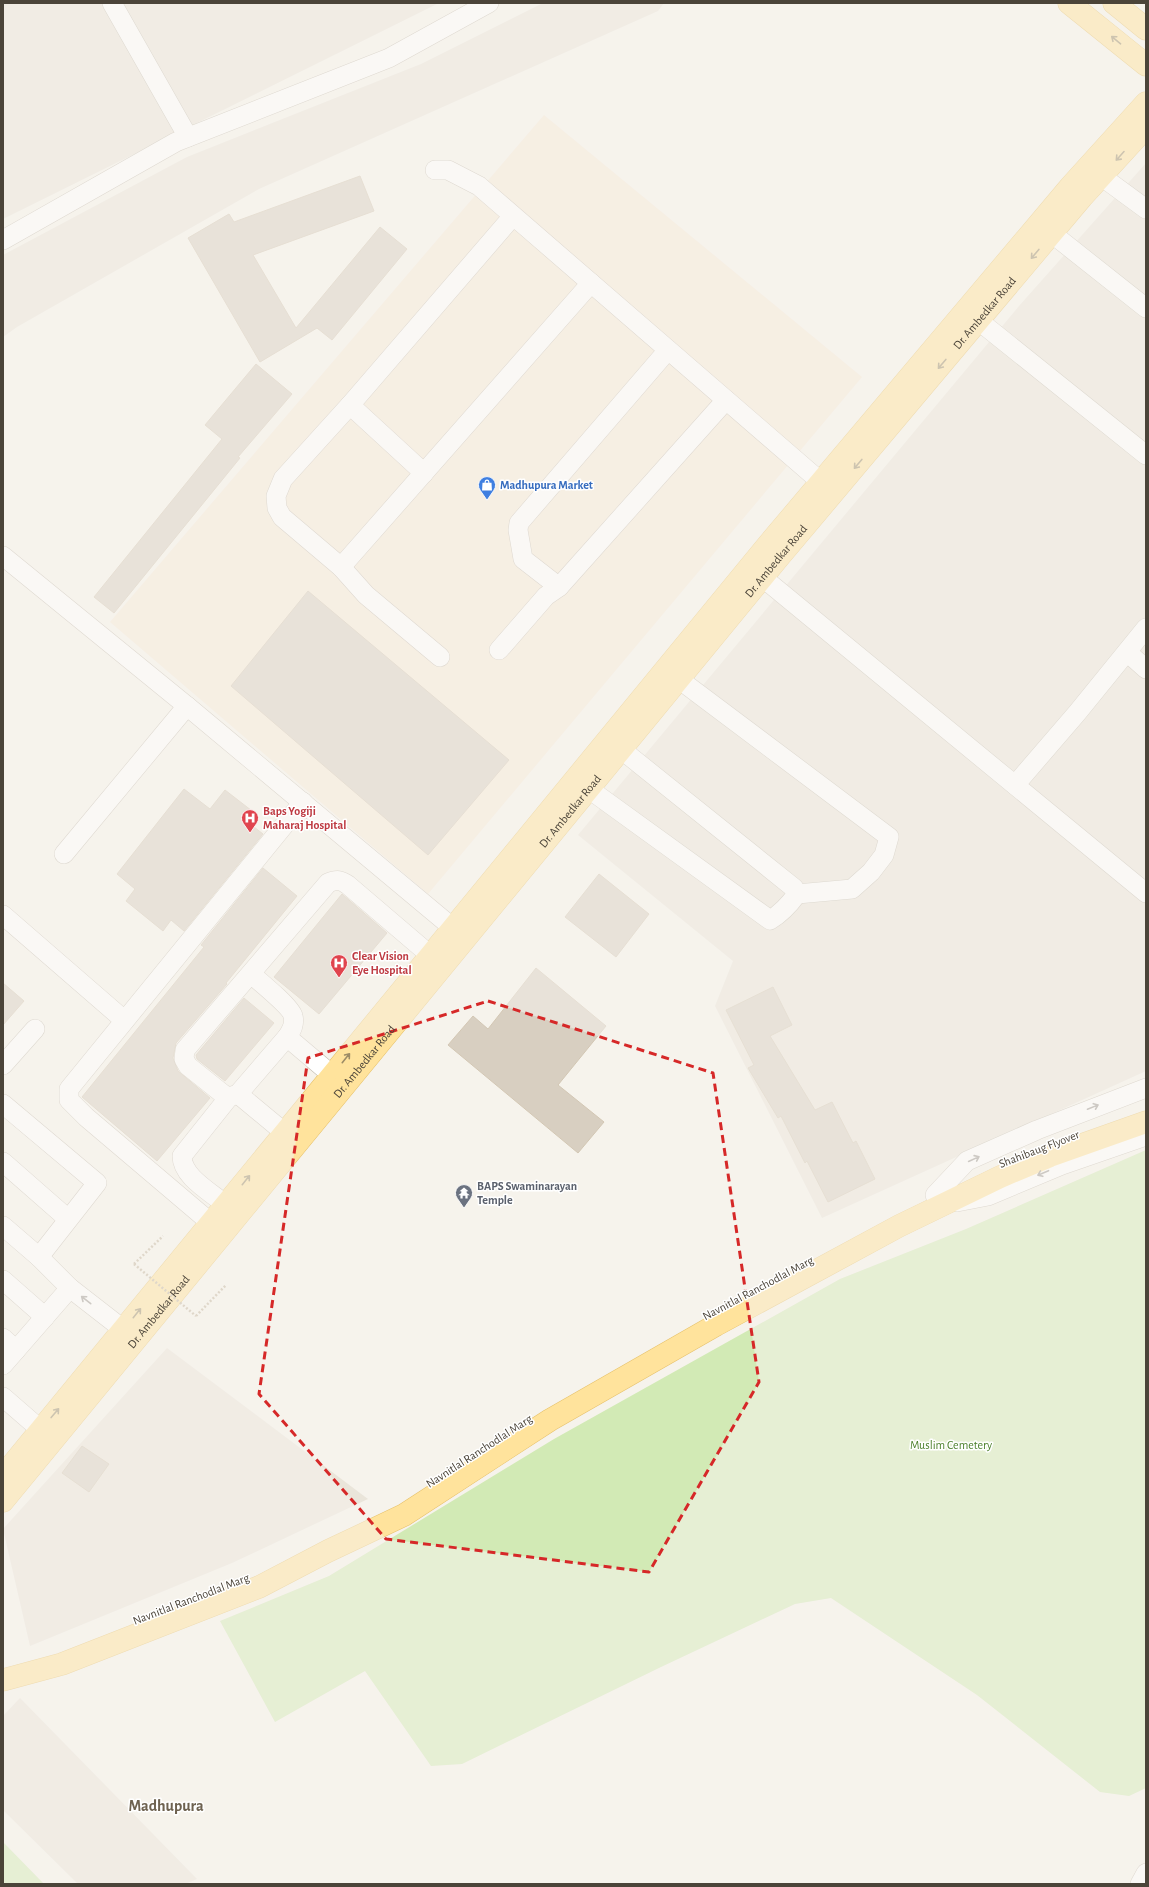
<svg xmlns="http://www.w3.org/2000/svg" width="1149" height="1887" font-family="'Alegreya Sans',sans-serif">
  <rect width="100%" height="100%" fill="#f6f3ec"/>
  <!-- residential -->
  <g fill="#eae5da">
    <polygon points="3,3 439,3 3,219"/>
    <polygon points="543,3 664,3 658,11 259,189 17,327 3,337 3,255 187,157 421,64"/>
    <polygon points="1146,163 1146,1071 822,1218 715,1006 733,961 578,835 1019,306"/>
    <polygon points="167,1348 368,1499 232,1563 30,1646 3,1529"/>
    <polygon points="20,1698 197,1879 185,1884 78,1884 4,1811 3,1716"/>
  </g>
  <!-- commercial -->
  <polygon fill="#f7ead8" points="544,115 862,377 428,894 110,622"/>
  <!-- green -->
  <g fill="#d2eab5">
    <polygon points="1146,1150 1146,1788 1129,1796 1100,1792 977,1695 831,1598 795,1604 661,1667 462,1764 431,1766 365,1671 275,1722 220,1621 329,1576 554,1439 840,1279 966,1229"/>
    <polygon points="3,1842 44,1884 3,1884"/>
  </g>
  <!-- building -->
  <g fill="#d8cfc1" stroke="#d3c7b4">
    <polygon points="360,176 374,211 253,255 296,328 380,227 407,249 332,340 317,328 260,362 188,238 229,214 234,222"/>
    <polygon points="256,364 292,394 238,457 240,458 114,613 94,597 222,439 205,425"/>
    <polygon points="308,591 509,760 428,855 231,686"/>
    <polygon points="184,789 210,809 225,790 256,814 249,823 263,834 184,931 171,920 163,931 126,901 135,889 117,874"/>
    <polygon points="263,868 297,896 226,983 227,984 176,1043 173,1058 178,1071 210,1098 157,1161 82,1097 204,947 201,945"/>
    <polygon points="599,874 649,914 616,957 565,917"/>
    <polygon points="342,894 387,933 319,1014 274,977"/>
    <polygon points="536,968 606,1026 558,1085 604,1122 578,1153 448,1045 473,1016 488,1029"/>
    <polygon points="3,983 24,1001 3,1025"/>
    <polygon points="773,987 792,1025 770,1036 815,1110 832,1102 853,1143 856,1141 875,1179 828,1202 807,1161 805,1163 781,1116 778,1118 748,1068 754,1065 726,1010"/>
    <polygon points="244,998 274,1023 225,1081 197,1059 196,1055"/>
    <polygon points="82,1446 109,1464 89,1492 62,1473"/>
  </g>
  <g fill="none" stroke-linecap="round" stroke-linejoin="round">
    <!-- minor casing -->
    <g stroke="#c2bbae" stroke-width="20">
      <g id="minor">
        <polyline points="112,3 188,137"/>
        <polyline points="435,170 448,170 479,186 821,482"/>
        <polyline points="1101,176 1146,209"/>
        <polyline points="1040,224 1146,308"/>
        <polyline points="3,240 176,142 389,58 489,3"/>
        <polyline points="979,321 1146,455"/>
        <polyline points="668,350 519,523 518,530 523,559 559,587 726,400"/>
        <polyline points="350,405 424,473"/>
        <polyline points="3,556 187,706"/>
        <polyline points="341,567 591,283"/>
        <polyline points="762,577 1146,893"/>
        <polyline points="499,650 546,596 559,587"/>
        <polyline points="1127,652 1146,669"/>
        <polyline points="440,657 366,595 341,567 282,517 277,508 276,496 283,479 350,405 513,216"/>
        <polyline points="680,680 889,837 884,855 871,872 852,889 797,894"/>
        <polyline points="1015,785 1077,713 1146,628"/>
        <path d="M 589,789 L 770,920 C 782,913 789,905 797,894 L 794,888 L 622,750"/>
        <polyline points="64,854 187,706 453,928"/>
        <polyline points="3,915 124,1020"/>
        <path d="M 251,974 C 259,981 291,1007 293,1016 C 295,1024 292,1030 287,1037 L 238,1094 L 229,1097 L 223,1094 L 188,1066 L 184,1059 L 185,1050 L 328,883 C 337,879 341,880 348,885 L 430,955"/>
        <polyline points="287,1037 332,1075"/>
        <polyline points="3,1065 35,1029"/>
        <polyline points="238,1094 285,1133"/>
        <polyline points="3,1104 97,1183 39,1257"/>
        <polyline points="3,1162 68,1219"/>
        <polyline points="935,1195 967,1161 1037,1130 1146,1088"/>
        <polyline points="957,1202 988,1196 1062,1165 1146,1136"/>
        <path d="M 226,1205 C 211,1192 182,1177 182,1156 L 229,1097"/>
        <polyline points="211,1223 86,1117 69,1100 69,1089 303,802"/>
        <polyline points="3,1226 39,1257 70,1288 124,1330"/>
        <polyline points="3,1280 45,1317"/>
        <polyline points="3,1338 16,1350"/>
        <polyline points="3,1365 70,1288"/>
        <polyline points="3,1397 41,1430"/>
        <polyline points="1140,1884 1146,1873"/>
      </g>
    </g>
    <!-- major casing -->
    <g stroke="#e6c16a" stroke-width="23">
      <g id="major">
        <polyline points="1069,3 1146,65"/>
        <polyline points="1114,3 1146,29"/>
        <polyline points="3,1476 767,546 1070,187 1146,103"/>
        <path id="s1" d="M 3,1501 L 779,557 L 1082,197 L 1146,127"/>
        <polyline points="3,1680 62,1664 259,1587 328,1551 404,1515 550,1420 716,1325 899,1226 1000,1177 1050,1156 1146,1122"/>
      </g>
    </g>
    <!-- path -->
    <g stroke="#c4b79f" stroke-width="2.5" stroke-dasharray="2 2" stroke-linecap="butt">
      <polyline points="134,1264 163,1236"/>
      <polyline points="196,1316 226,1285"/>
    </g>
    <!-- minor -->
    <use href="#minor" stroke="#fff" stroke-width="19"/>
    <!-- major -->
    <use href="#major" stroke="#ffe39c" stroke-width="22"/>
    <!-- path-bridge -->
    <polyline stroke="#c4b79f" stroke-width="2.5" stroke-dasharray="2 2" stroke-linecap="butt" points="134,1264 196,1316"/>
  </g>
  <!-- one-way arrows -->
  <defs><path id="oneway-shaft" d="M-6 0H5M1.5-3L5.5 0L1.5 3" fill="none" stroke-width="1.6" stroke-linecap="round" stroke-linejoin="round"/></defs>
  <g stroke="#9c8c66">
    <use href="#oneway-shaft" transform="translate(1116 40) rotate(-140)"/>
    <use href="#oneway-shaft" transform="translate(1120 156) rotate(132)"/>
    <use href="#oneway-shaft" transform="translate(1035 254) rotate(130)"/>
    <use href="#oneway-shaft" transform="translate(942 364) rotate(130)"/>
    <use href="#oneway-shaft" transform="translate(858 464) rotate(130)"/>
    <use href="#oneway-shaft" transform="translate(346 1058) rotate(-51)"/>
    <use href="#oneway-shaft" transform="translate(246 1180) rotate(-51)"/>
    <use href="#oneway-shaft" transform="translate(137 1313) rotate(-51)"/>
    <use href="#oneway-shaft" transform="translate(55 1413) rotate(-50)"/>
  </g>
  <g stroke="#9c9892">
    <use href="#oneway-shaft" transform="translate(1093 1107) rotate(-22)"/>
    <use href="#oneway-shaft" transform="translate(974 1159) rotate(-25)"/>
    <use href="#oneway-shaft" transform="translate(1043 1173) rotate(157)"/>
    <use href="#oneway-shaft" transform="translate(86 1300) rotate(-142)"/>
  </g>
  <!-- marked area -->
  <path d="M0 0H1149V1887H0ZM 488,1001 L 713,1073 L 759,1382 L 649,1572 L 386,1539 L 259,1394 L 308,1058 Z" fill="#f6f3ec" fill-opacity=".55" fill-rule="evenodd"/>
  <path fill="none" stroke="#d62828" stroke-width="3" stroke-dasharray="8 5" stroke-linejoin="round" d="M 488,1001 L 713,1073 L 759,1382 L 649,1572 L 386,1539 L 259,1394 L 308,1058 Z"/>
  <!-- icons -->
  <defs>
    <g id="shop-pin" transform="scale(0.9)"><path d="M0 17L-7.5 6A9.5 9.5 0 1 1 7.5 6Z" fill="#3f7fe0" stroke="#fff"/><path d="M-5-2.5h2.3a2.7 3.5 0 0 1 5.4 0H5L5.5 6h-11ZM-1.5-2.5h3a1.5 2.3 0 0 0-3 0Z" fill="#fff"/></g>
    <g id="hospital-pin" transform="scale(0.9)"><path d="M0 17L-7.5 6A9.5 9.5 0 1 1 7.5 6Z" fill="#e0444e" stroke="#fff"/><path d="M-5-5h3v3.5h4V-5h3V5h-3V1.5h-4V5h-3Z" fill="#fff"/></g>
    <g id="temple-pin" transform="scale(0.9)"><path d="M0 17L-7.5 6A9.5 9.5 0 1 1 7.5 6Z" fill="#6b7280" stroke="#fff"/><path d="M0-6L5-2H3V0L6.5 2.5H4V6H1.5V3h-3V6H-4V2.5H-6.5L-3 0V-2H-5Z" fill="#fff"/></g>
  </defs>
  <g fill-rule="evenodd">
    <use href="#shop-pin" x="487" y="485"/>
    <use href="#hospital-pin" x="250" y="818"/>
    <use href="#hospital-pin" x="339" y="963"/>
    <use href="#temple-pin" x="464" y="1193"/>
  </g>
  <g text-anchor="middle" stroke-width="3" stroke-linejoin="round" paint-order="stroke">
    <!-- street labels -->
    <g font-size="12" fill="#4b4439" stroke="#fff">
      <text dy="4" stroke="none"><textPath href="#s1" startOffset="1541">Dr. Ambedkar Road</textPath></text>
      <text dy="4" stroke="none"><textPath href="#s1" startOffset="1217">Dr. Ambedkar Road</textPath></text>
      <text dy="4" stroke="none"><textPath href="#s1" startOffset="893">Dr. Ambedkar Road</textPath></text>
      <text dy="4" stroke="none"><textPath href="#s1" startOffset="569">Dr. Ambedkar Road</textPath></text>
      <text transform="translate(1039 1149) rotate(-21)" y="4">Shahibaug Flyover</text>
      <text transform="translate(758 1288) rotate(-28)" y="4">Navnitlal Ranchodlal Marg</text>
      <text dy="4" stroke="none"><textPath href="#s1" startOffset="245">Dr. Ambedkar Road</textPath></text>
      <text transform="translate(479 1451) rotate(-33)" y="4">Navnitlal Ranchodlal Marg</text>
      <text transform="translate(191 1599) rotate(-21)" y="4">Navnitlal Ranchodlal Marg</text>
    </g>
    <!-- shop labels -->
    <g font-size="12" font-weight="bold" fill="#366cbe" stroke="#fff" text-anchor="start">
      <text x="500" y="489">Madhupura Market</text>
    </g>
    <!-- health labels -->
    <g font-size="12" font-weight="bold" fill="#be3a42" stroke="#fff" text-anchor="start">
      <text x="263" y="815">Baps Yogiji<tspan x="263" dy="14">Maharaj Hospital</tspan></text>
      <text x="352" y="960">Clear Vision<tspan x="352" dy="14">Eye Hospital</tspan></text>
    </g>
    <!-- worship labels -->
    <g font-size="12" font-weight="bold" fill="#5b616d" stroke="#fff" text-anchor="start">
      <text x="477" y="1190">BAPS Swaminarayan<tspan x="477" dy="14">Temple</tspan></text>
    </g>
    <!-- park labels -->
    <g font-size="12" fill="#4a7f2a" stroke="#fff">
      <text x="951" y="1449">Muslim Cemetery</text>
    </g>
    <!-- district labels -->
    <g font-size="16" font-weight="bold" fill="#6e6250" stroke="#fff">
      <text x="166" y="1811">Madhupura</text>
    </g>
  </g>
  <!-- border -->
  <rect width="1149" height="1887" fill="none" stroke="#4b4439" stroke-width="8"/>
</svg>
